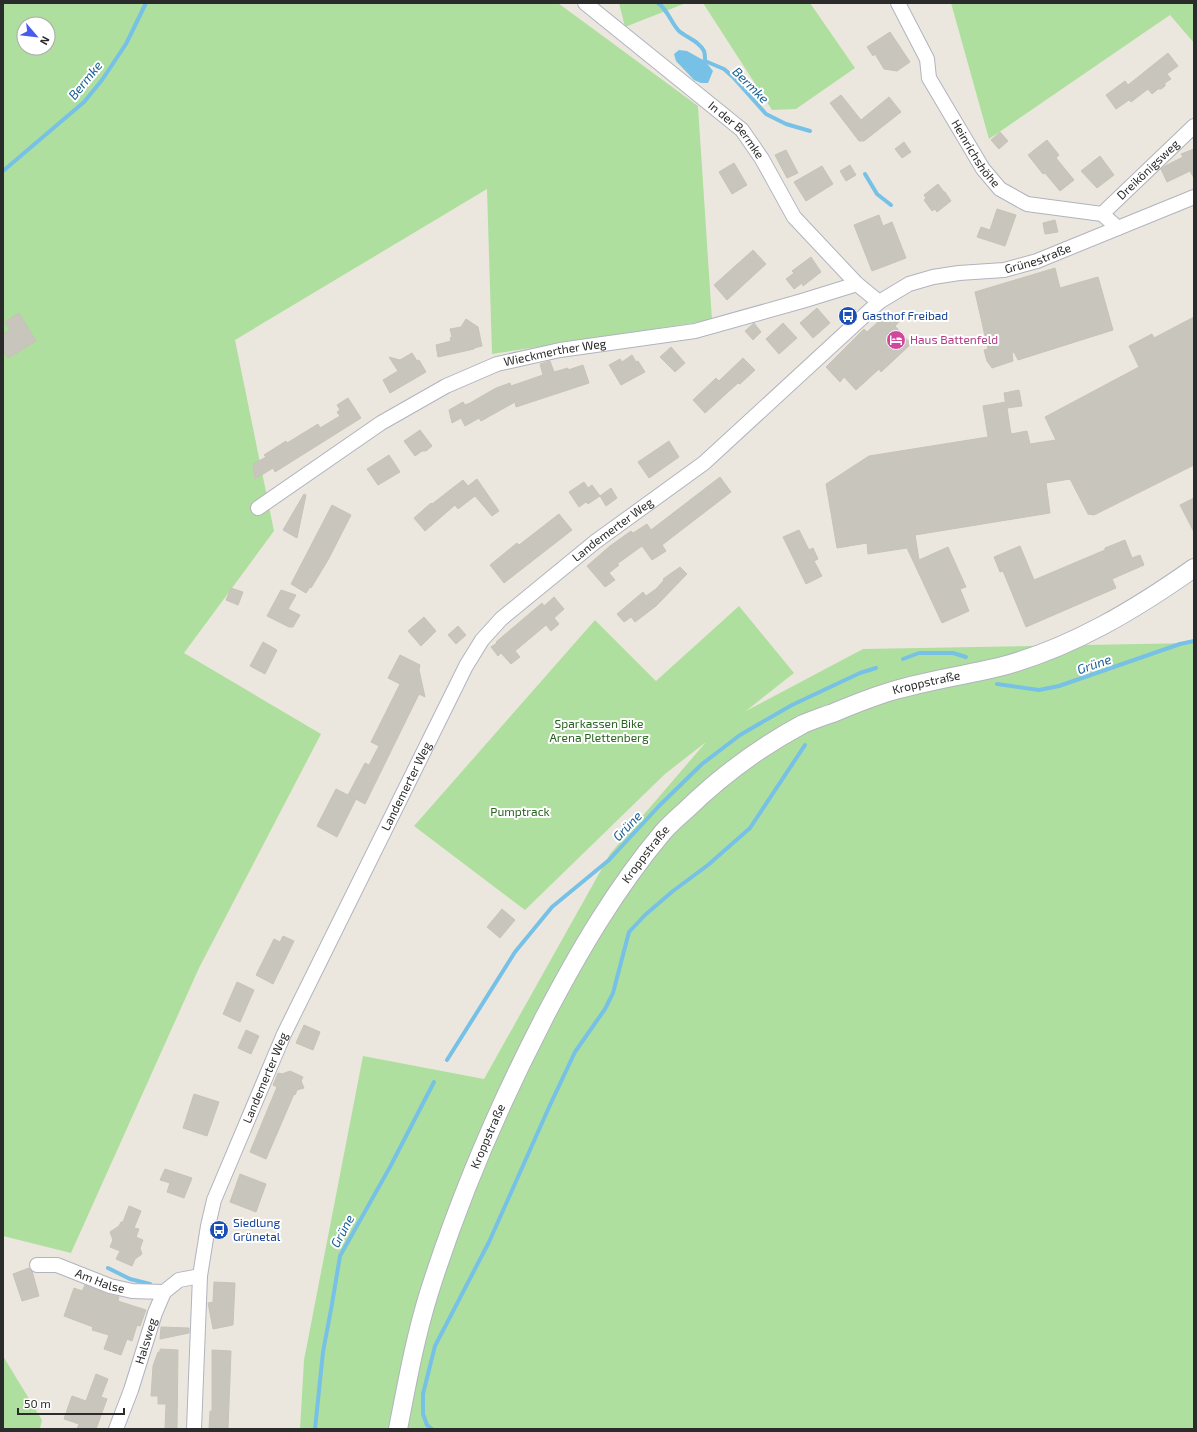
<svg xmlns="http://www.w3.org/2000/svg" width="1197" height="1432" font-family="'Exo 2',sans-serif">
  <rect width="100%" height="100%" fill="#ece7de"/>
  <!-- green -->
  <g fill="#afdf9e" fill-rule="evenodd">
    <path d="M 3,3 L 558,3 L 698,106 L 712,320 L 492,354 L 487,189 L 235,340 L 274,531 L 184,653 L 321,734 L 199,968 L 71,1253 L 3,1236 ZM 24,24 L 48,24 L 48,48 L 24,48 Z"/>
    <polygon points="619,3 686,3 625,27"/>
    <polygon points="703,3 810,3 855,68 796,109 772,110"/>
    <polygon points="951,3 1194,3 1194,43 1170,15 989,139"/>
    <polygon points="739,606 794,673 746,711 863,649 1194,643 1194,1429 300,1429 304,1360 363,1056 484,1079 610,854 706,742 665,774 525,910 414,826 595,620 656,681"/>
    <polygon points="3,1356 42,1420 40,1429 3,1429"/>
  </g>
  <!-- water -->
  <polygon fill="#77c1e7" points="679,50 687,51 705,61 713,71 708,83 701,83 694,80 676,61 674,54"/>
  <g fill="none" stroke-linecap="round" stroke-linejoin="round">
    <!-- stream -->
    <g stroke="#77c1e7" stroke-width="4">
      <path d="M 658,3 C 668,10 671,23 679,31 C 687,38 699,41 704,51 C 705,54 705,58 705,61 L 724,69 L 733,77 L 766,114 L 786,124 L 810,131"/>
      <polyline points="3,171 84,102 102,80 126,44 146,3"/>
      <polyline points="865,174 877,194 891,205"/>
      <polyline points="903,659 919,653 953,653 966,657"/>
      <polyline points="997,684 1039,690 1059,686 1180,644 1194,641"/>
      <polyline points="447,1060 515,952 552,907 609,860 659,806 702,764 740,735 792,705 860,673 876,668"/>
      <polyline points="108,1268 130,1279 150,1284"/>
      <polyline points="315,1429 323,1352 332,1304 340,1256 390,1167 434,1082"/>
      <polyline points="432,1429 427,1425 423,1414 423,1394 435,1346 489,1242 550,1105 575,1052 605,1009 613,993 629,932 645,915 673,891 708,865 750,828 805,745"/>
    </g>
  </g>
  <!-- building -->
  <g fill="#c8c5bc" stroke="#c7c3b8">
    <polygon points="890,32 910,62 897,71 884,69 875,54 873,56 867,47"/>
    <polygon points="1168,53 1178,66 1167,74 1171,79 1165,83 1165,86 1161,89 1158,89 1152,94 1148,89 1131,102 1129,100 1116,109 1106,95 1125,81 1128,85"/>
    <polygon points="841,95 861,120 889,97 901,112 864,141 859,141 830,103"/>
    <polygon points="1000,132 1008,141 999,149 991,140"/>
    <polygon points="1047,140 1059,155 1056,158 1074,180 1060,191 1045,173 1043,174 1028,155"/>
    <polygon points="904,142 911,152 902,158 895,149"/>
    <polygon points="1194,149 1194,178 1190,171 1167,182 1161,169 1165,166 1183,157 1181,154"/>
    <polygon points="786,150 798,173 787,178 775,155"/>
    <polygon points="1100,156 1114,175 1097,188 1081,171"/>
    <polygon points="734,163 747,185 732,194 719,172"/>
    <polygon points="850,165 856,175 846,181 840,171"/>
    <polygon points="822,166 833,184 806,201 794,182"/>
    <polygon points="938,184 944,192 945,192 951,201 937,212 935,209 932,211 924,200 926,198 924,195"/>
    <polygon points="997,209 1016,215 1005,246 977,237 981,227 990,230"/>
    <polygon points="879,215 883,226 892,222 906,258 872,271 854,225"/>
    <polygon points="1055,220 1058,232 1045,234 1043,223"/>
    <polygon points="753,250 766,264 727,300 714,285"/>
    <polygon points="811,257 821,272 803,286 802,283 794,289 786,279 794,273 792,271"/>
    <polygon points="1055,268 1060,288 1098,277 1113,330 1018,360 1014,352 1012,353 1013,361 992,368 987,361 984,350 988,349 975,292"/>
    <polygon points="817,308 830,323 813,338 800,323"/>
    <polygon points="19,313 36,341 8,358 3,351 3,334 10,330 5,322"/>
    <polygon points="891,314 899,322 895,326 911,344 881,372 879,369 856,390 844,377 840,382 826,367 864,329 867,332 879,321 884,321"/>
    <polygon points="1194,317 1194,465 1094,515 1088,514 1070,479 1046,483 1050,513 915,535 919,560 948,547 966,587 960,589 969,611 942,623 907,548 868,554 867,543 837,548 826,484 869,456 988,437 983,406 1006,402 1006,406 1004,393 1019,390 1022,406 1007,408 1011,434 1027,431 1030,444 1056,440 1045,417 1139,367 1129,346 1152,334 1154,338"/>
    <polygon points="466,319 478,327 482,346 474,348 474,349 438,357 436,345 451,341 450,338 452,337 450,329 461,327"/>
    <polygon points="754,323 761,332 753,340 745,331"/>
    <polygon points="783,323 797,338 779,354 766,339"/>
    <polygon points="671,347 685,363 675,372 660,357"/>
    <polygon points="412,353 417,361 419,360 426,372 390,393 383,380 398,371 389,357 400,360"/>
    <polygon points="632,355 636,362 638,361 645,372 621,385 609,365 620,359 622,362"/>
    <polygon points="743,358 755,370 740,384 738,383 705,413 693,400 716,378 719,381"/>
    <polygon points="550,361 554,372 568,368 568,370 583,365 589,383 516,407 515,402 481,421 479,418 465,426 461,418 452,423 449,410 463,402 465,405 470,403 496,388 510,383 511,386 543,375 540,364"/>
    <polygon points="348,398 361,418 275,472 273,468 255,479 253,464 266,457 264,455 286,441 287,443 318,424 320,428 340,416 337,412 340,410 337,405"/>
    <polygon points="420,430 432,446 426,451 422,451 415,456 404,441"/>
    <polygon points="669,441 679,457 649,478 638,462"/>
    <polygon points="389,455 400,472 378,485 367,469"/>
    <polygon points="720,477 731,492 662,545 666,551 652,560 642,546 617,564 619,565 609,573 615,580 605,587 587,566 610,546 631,531 633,533 647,524 651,530"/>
    <polygon points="477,479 499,511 492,516 475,496 458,509 455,505 425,531 414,518 431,503 432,504 463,480 468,486"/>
    <polygon points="584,482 588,488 592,485 600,496 588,504 586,502 579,507 569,492"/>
    <polygon points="611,488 617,498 606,506 600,496"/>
    <polygon points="304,494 306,495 297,538 283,530"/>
    <polygon points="1194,498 1194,532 1180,505"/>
    <polygon points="332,505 351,515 328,560 311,588 310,587 306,593 291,584"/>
    <polygon points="559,514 572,530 504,583 490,565 517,543 519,545"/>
    <polygon points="799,530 809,550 813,548 818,559 814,561 822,576 806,584 783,537"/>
    <polygon points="1125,540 1132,558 1140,555 1144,565 1112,579 1116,588 1026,627 1003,571 1000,572 994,557 1020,546 1034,580 1105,550 1105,548"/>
    <polygon points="680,567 687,574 656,606 635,622 631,617 624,622 617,614 643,592 646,596 656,589 664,580 663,579"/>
    <polygon points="231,588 243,592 238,605 226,600"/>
    <polygon points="281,590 296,595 288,609 300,615 293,627 289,627 267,616"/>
    <polygon points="554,597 564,609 554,618 559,624 551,631 546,625 515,651 520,657 511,664 501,653 498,656 491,647 497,643 496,642 542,603 544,606"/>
    <polygon points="424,617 436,631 421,646 408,631"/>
    <polygon points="458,626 466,635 456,644 448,635"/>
    <polygon points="263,642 277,650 265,674 250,666"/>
    <polygon points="400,655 420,665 419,670 425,697 419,694 365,804 348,795 365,763 369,765 379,746 371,742 400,684 388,678"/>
    <polygon points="336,789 356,799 337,837 317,826"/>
    <polygon points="502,909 515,920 500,938 487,927"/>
    <polygon points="283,936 294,941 273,984 256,975 274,939 280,942"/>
    <polygon points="237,982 254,990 240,1022 223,1014"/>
    <polygon points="304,1025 320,1032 313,1050 296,1043"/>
    <polygon points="246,1030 259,1036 251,1054 238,1048"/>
    <polygon points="290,1071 303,1077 301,1081 304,1088 297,1090 295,1095 294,1094 266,1159 250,1152 277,1087 273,1085 278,1073 282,1074"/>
    <polygon points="194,1094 219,1102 207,1136 183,1128"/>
    <polygon points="165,1169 192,1178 184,1198 167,1192 170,1183 160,1180"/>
    <polygon points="240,1174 266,1184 256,1212 230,1202"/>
    <polygon points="129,1206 141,1211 134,1228 139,1229 136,1237 143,1240 140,1248 142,1254 135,1259 132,1266 116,1259 120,1251 110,1247 113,1240 110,1232 119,1226 121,1222 123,1222"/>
    <polygon points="29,1268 32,1271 39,1296 22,1301 13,1274"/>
    <polygon points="214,1282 235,1283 233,1325 213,1329 208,1303 213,1302"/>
    <polygon points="85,1285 107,1294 119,1297 118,1301 146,1310 140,1326 137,1325 132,1341 127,1339 121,1355 104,1349 109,1335 92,1330 93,1327 64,1316 74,1288 82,1291"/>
    <polygon points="161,1327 189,1328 189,1333 160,1339"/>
    <polygon points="160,1349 178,1350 177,1429 165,1429 166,1404 158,1404 158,1396 151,1396 153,1366 158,1352 160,1352"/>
    <polygon points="212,1350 231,1351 228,1429 209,1429 210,1411 212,1411"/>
    <polygon points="96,1374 108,1379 101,1397 107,1399 96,1429 77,1429 79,1424 64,1419 67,1410 72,1396 86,1401"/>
  </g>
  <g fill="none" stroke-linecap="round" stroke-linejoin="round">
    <!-- minor casing -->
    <g stroke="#b1b3be" stroke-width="16">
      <g id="minor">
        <path id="s1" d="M 585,3 L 742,130 L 762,159 L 794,217 L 857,284 L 879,302"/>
        <path id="s2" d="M 898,3 L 927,59 L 929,78 L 983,169 L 1000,189 L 1027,204 L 1102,214 L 1118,228"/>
        <path id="s3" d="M 1102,214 L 1194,126"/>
        <path id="s4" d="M 258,508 L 381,423 L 446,386 L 497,364 L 560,350 L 695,331 L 802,301 L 857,284"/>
        <path id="s5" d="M 37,1265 L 57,1265 L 110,1286 L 132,1291 L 164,1292"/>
        <path id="s6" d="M 116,1429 L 131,1390 L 155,1313 L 164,1292 L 179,1280 L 200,1276"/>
        <path id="s7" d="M 194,1429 L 200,1276 L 208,1226 L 214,1200 L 284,1034 L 466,666 L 482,640 L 501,619 L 595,542 L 704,463 L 879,302 L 909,284 L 933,277 L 959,273 L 1004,270 L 1037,261 L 1194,197"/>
      </g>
    </g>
    <!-- tertiary casing -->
    <g stroke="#b1b3be" stroke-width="20">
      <g id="tertiary">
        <path id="s8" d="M 398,1429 C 407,1383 415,1338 429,1293 C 459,1198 498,1107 544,1018 C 578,953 615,889 663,832 C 670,824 678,817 686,810 C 721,776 760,747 803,724 C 813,720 823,716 833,713 C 852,705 872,697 892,691 C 929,680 967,675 1003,666 C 1073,647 1136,609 1194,568"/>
      </g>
    </g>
    <!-- minor -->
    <use href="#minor" stroke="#fff" stroke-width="14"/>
    <!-- tertiary -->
    <use href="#tertiary" stroke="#fff" stroke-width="18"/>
  </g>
  <!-- icons -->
  <defs>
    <g id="bus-disc" transform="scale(1)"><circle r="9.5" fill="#1a4fb4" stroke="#fff"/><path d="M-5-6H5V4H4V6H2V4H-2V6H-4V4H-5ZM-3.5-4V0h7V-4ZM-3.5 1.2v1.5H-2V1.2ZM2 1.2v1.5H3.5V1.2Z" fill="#fff"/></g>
    <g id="hotel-disc" transform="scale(1)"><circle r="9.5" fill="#d1479c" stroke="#fff"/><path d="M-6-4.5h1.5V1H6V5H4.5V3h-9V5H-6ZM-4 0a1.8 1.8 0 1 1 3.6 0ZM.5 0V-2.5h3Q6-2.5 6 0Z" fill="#fff"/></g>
  </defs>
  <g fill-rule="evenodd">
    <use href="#bus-disc" x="848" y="316"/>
    <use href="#hotel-disc" x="896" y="340"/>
    <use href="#bus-disc" x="219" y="1230"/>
  </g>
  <g text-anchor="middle" stroke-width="4" stroke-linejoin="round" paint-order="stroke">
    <!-- street labels -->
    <g font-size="12" fill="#2b2b2b" stroke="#fff">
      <text dy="4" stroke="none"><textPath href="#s1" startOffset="198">In der Bermke</textPath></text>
      <text dy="4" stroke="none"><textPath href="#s2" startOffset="171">Heinrichshöhe</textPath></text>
      <text dy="4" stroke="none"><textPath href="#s3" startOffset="64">Dreikönigsweg</textPath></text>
      <text dy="4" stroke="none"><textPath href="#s7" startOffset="1541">Grünestraße</textPath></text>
      <text dy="4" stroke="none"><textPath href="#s4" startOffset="339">Wieckmerther Weg</textPath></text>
      <text dy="4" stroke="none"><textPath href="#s7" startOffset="1023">Landemerter Weg</textPath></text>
      <text dy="4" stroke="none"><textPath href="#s8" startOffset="967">Kroppstraße</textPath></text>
      <text dy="4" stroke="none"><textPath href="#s7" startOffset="687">Landemerter Weg</textPath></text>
      <text dy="4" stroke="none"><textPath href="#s8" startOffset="631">Kroppstraße</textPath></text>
      <text dy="4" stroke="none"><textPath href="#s7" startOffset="363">Landemerter Weg</textPath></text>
      <text dy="4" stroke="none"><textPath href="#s8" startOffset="307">Kroppstraße</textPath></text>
      <text dy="4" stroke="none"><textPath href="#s5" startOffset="66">Am Halse</textPath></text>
      <text dy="4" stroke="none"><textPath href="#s6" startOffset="93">Halsweg</textPath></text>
    </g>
    <!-- transit labels -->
    <g font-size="12" fill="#164399" stroke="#fff" text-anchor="start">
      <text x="862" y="320">Gasthof Freibad</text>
      <text x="233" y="1227">Siedlung<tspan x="233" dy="14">Grünetal</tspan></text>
    </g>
    <!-- hotel labels -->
    <g font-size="12" fill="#b23c85" stroke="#fff" text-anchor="start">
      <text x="910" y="344">Haus Battenfeld</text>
    </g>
    <!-- park labels -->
    <g font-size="12" fill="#28641f" stroke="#fff">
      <text x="599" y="728">Sparkassen Bike<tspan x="599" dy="14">Arena Plettenberg</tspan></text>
      <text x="520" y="816">Pumptrack</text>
    </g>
    <!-- water labels -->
    <g font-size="13" font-style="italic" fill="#165f94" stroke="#fff">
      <text transform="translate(85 80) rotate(-51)" y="5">Bermke</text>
      <text transform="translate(751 85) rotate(45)" y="5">Bermke</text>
      <text transform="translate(1094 664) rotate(-19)" y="5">Grüne</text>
      <text transform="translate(627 826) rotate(-46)" y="5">Grüne</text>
      <text transform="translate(342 1231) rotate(-62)" y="5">Grüne</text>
    </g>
  </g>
  <!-- border -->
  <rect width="1197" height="1432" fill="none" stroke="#2b2b2b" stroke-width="8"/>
  <!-- north arrow -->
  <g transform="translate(36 36) rotate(118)"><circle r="19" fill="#ffffff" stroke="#aaaaaa"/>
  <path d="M0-3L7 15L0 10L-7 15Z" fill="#485bef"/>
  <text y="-6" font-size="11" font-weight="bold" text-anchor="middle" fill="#2b2b2b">N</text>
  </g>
  <!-- scale -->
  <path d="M18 1408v6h106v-6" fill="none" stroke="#2b2b2b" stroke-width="2"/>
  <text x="24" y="1408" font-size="12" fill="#2b2b2b" stroke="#ffffff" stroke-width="3" paint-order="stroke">50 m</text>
</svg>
